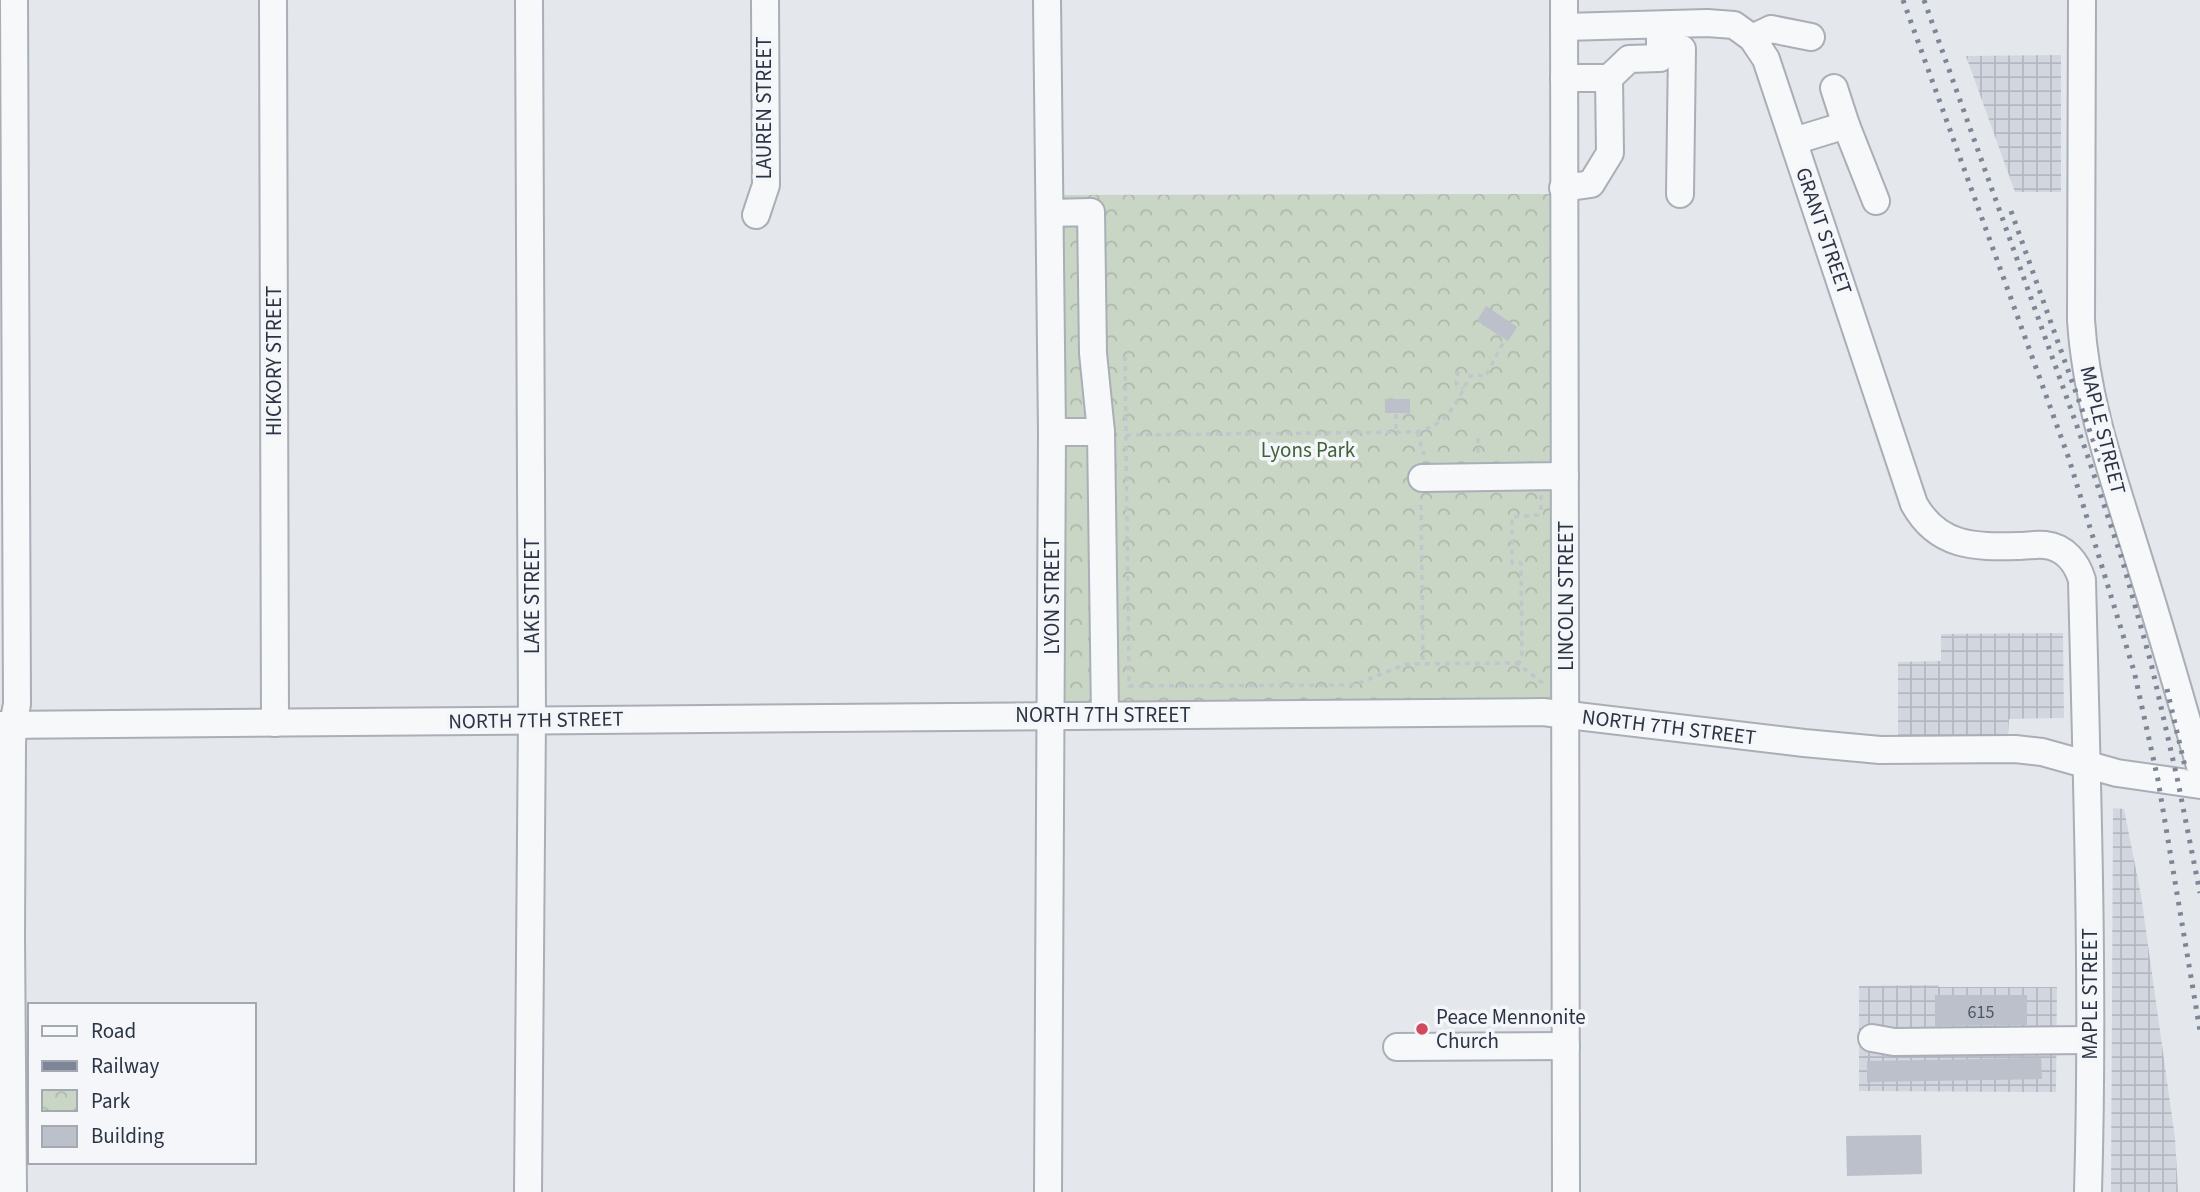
<svg xmlns="http://www.w3.org/2000/svg" width="2200" height="1192" font-family="'Source Sans 3',sans-serif">
  <defs>
    <pattern id="industrial-grid" width="8" height="8" patternUnits="userSpaceOnUse" patternTransform="scale(1.75)"><rect width="8" height="8" fill="#d2d6de"/><path d="M0 4h8M4 0v8" fill="none" stroke="#b4b8c0"/></pattern>
    <pattern id="park-crowns" width="20" height="18" patternUnits="userSpaceOnUse" patternTransform="scale(1.75)"><rect width="20" height="18" fill="#c9d6c5"/><path d="M2 6a3 3 0 1 1 6 0M12 15a3 3 0 1 1 6 0" fill="none" stroke="#adb8ab"/></pattern>
  </defs>
  <rect width="100%" height="100%" fill="#e4e7ec"/>
  <!-- industrial -->
  <g fill="url(#industrial-grid)">
    <polygon points="2061,55 2061,192 2015,192 1966,56"/>
    <polygon points="2063,633 2064,718 2009,719 2008,735 1898,736 1898,662 1941,661 1941,634"/>
    <polygon points="2113,808 2124,809 2141,895 2175,1138 2178,1192 2111,1192"/>
    <polygon points="1938,985 1939,987 2057,987 2056,1092 1859,1091 1859,986"/>
  </g>
  <!-- park -->
  <polygon fill="url(#park-crowns)" points="1556,194 1554,698 1550,702 1068,706 1064,702 1062,695 1058,195"/>
  <!-- building -->
  <g fill="#bbc0ca">
    <polygon points="1486,306 1517,327 1508,341 1477,321"/>
    <rect x="1385" y="399" width="25" height="14"/>
    <polygon points="1935,995 2027,995 2027,1025 1935,1026"/>
    <polygon points="2041,1058 2042,1079 1867,1082 1867,1061"/>
    <polygon points="1921,1135 1922,1174 1847,1176 1846,1136"/>
  </g>
  <g fill="none" stroke-linecap="round" stroke-linejoin="round">
    <!-- minor casing -->
    <g stroke="#a9aeb7" stroke-width="30">
      <g id="minor">
        <polyline points="273,0 275,723"/>
        <polyline points="1047,0 1052,432 1048,1192"/>
        <polyline points="1564,0 1566,1192"/>
        <path d="M 2082,0 L 2081,320 C 2086,402 2114,479 2138,557 C 2160,626 2180,696 2200,766"/>
        <path d="M 1564,27 L 1707,23 L 1734,25 L 1752,38 L 1766,59 L 1914,504 C 1938,547 1974,547 2018,546 C 2027,546 2036,544 2045,545 C 2065,547 2077,563 2082,580 C 2087,784 2094,988 2088,1192"/>
        <polyline points="1752,38 1771,29 1811,37"/>
        <polyline points="1660,47 1682,49 1680,194"/>
        <polyline points="1609,78 1629,59 1660,58 1660,37"/>
        <polyline points="1846,125 1876,201"/>
        <polyline points="1794,141 1846,125 1834,88"/>
        <polyline points="1563,188 1591,184 1610,153 1609,78 1564,78"/>
        <polyline points="1050,213 1091,212 1093,353 1101,432 1105,715"/>
        <polyline points="756,215 766,185 765,0"/>
        <polyline points="1052,432 1101,432"/>
        <polyline points="1422,478 1565,476"/>
        <polyline points="0,725 1543,712 1804,743 1880,750 2015,749 2042,752 2117,773 2200,785"/>
        <polyline points="1872,1038 1894,1042 2090,1040"/>
        <polyline points="1397,1047 1566,1046"/>
        <polyline points="13,1192 11,937 12,744 13,725 17,704 14,0"/>
        <polyline points="528,1192 532,719 529,0"/>
      </g>
    </g>
    <!-- path -->
    <g stroke="#c2c5cb" stroke-width="3.5" stroke-dasharray="5 5" stroke-linecap="butt">
      <polyline points="1125,356 1129,686 1354,685 1406,664 1517,663 1544,684"/>
      <polyline points="1458,371 1456,384 1463,389"/>
      <polyline points="1396,414 1396,432"/>
      <polyline points="1417,432 1424,455"/>
      <polyline points="1126,435 1417,432 1434,426 1447,416 1459,398 1470,376 1477,374 1483,377 1488,372 1505,339"/>
      <polyline points="1478,438 1478,454"/>
      <polyline points="1421,505 1423,664"/>
      <polyline points="1518,665 1522,656 1521,563 1512,563 1512,517 1538,515 1541,510 1541,495"/>
    </g>
    <!-- minor -->
    <use href="#minor" stroke="#f7f8fa" stroke-width="26"/>
    <!-- rail -->
    <g stroke="#7d8696" stroke-width="5" stroke-dasharray="3.5 7" stroke-linecap="butt">
      <polyline points="1903,0 2069,459 2134,671 2158,780 2200,1031"/>
      <polyline points="1924,0 2087,454 2122,559 2151,663 2178,782 2200,893"/>
      <polyline points="2011,211 2103,468"/>
      <polyline points="2167,689 2186,771"/>
    </g>
  </g>
  <!-- markers -->
  <circle fill="#d1495b" stroke="#f4f6f9" stroke-width="2.5" cx="1422" cy="1029" r="7"/>
  <g text-anchor="middle" stroke-width="7" stroke-linejoin="round" paint-order="stroke">
    <!-- number labels -->
    <g font-size="18" fill="#4f5766">
      <text x="1981" y="1018">615</text>
    </g>
    <!-- street labels -->
    <g font-size="21" fill="#2b3445" stroke="#f4f6f9">
      <text transform="translate(764 108) rotate(-90)" y="7">LAUREN STREET</text>
      <text transform="translate(1824 231) rotate(71)" y="7">GRANT STREET</text>
      <text transform="translate(274 361) rotate(-90)" y="7">HICKORY STREET</text>
      <text transform="translate(2103 430) rotate(76)" y="7">MAPLE STREET</text>
      <text transform="translate(532 596) rotate(-90)" y="7">LAKE STREET</text>
      <text transform="translate(1052 596) rotate(-90)" y="7">LYON STREET</text>
      <text transform="translate(1566 596) rotate(-90)" y="7">LINCOLN STREET</text>
      <text x="1103" y="722">NORTH 7TH STREET</text>
      <text transform="translate(536 720) rotate(-1)" y="7">NORTH 7TH STREET</text>
      <text transform="translate(1669 727) rotate(7)" y="7">NORTH 7TH STREET</text>
      <text transform="translate(2090 994) rotate(-90)" y="7">MAPLE STREET</text>
    </g>
    <!-- park labels -->
    <g font-size="21" fill="#3f6138" stroke="#f4f6f9">
      <text x="1308" y="457">Lyons Park</text>
    </g>
    <!-- poi labels -->
    <g font-size="21" fill="#2b3445" stroke="#f4f6f9" text-anchor="start">
      <text x="1436" y="1024">Peace Mennonite<tspan x="1436" dy="24">Church</tspan></text>
    </g>
  </g>
  <!-- legend -->
  <rect x="28" y="1003" width="228" height="161" fill="#f4f6f9" stroke="#a4a8b1" stroke-width="2"/>
  <rect x="42" y="1026" width="35" height="10" fill="#f7f8fa" stroke="#a4a8b1" stroke-width="2"/>
  <text x="91" y="1038" font-size="21" fill="#2b3445">Road</text>
  <rect x="42" y="1061" width="35" height="10" fill="#7d8696" stroke="#a4a8b1" stroke-width="2"/>
  <text x="91" y="1073" font-size="21" fill="#2b3445">Railway</text>
  <rect x="42" y="1090" width="35" height="21" fill="url(#park-crowns)" stroke="#a4a8b1" stroke-width="2"/>
  <text x="91" y="1108" font-size="21" fill="#2b3445">Park</text>
  <rect x="42" y="1126" width="35" height="21" fill="#bbc0ca" stroke="#a4a8b1" stroke-width="2"/>
  <text x="91" y="1143" font-size="21" fill="#2b3445">Building</text>
</svg>
